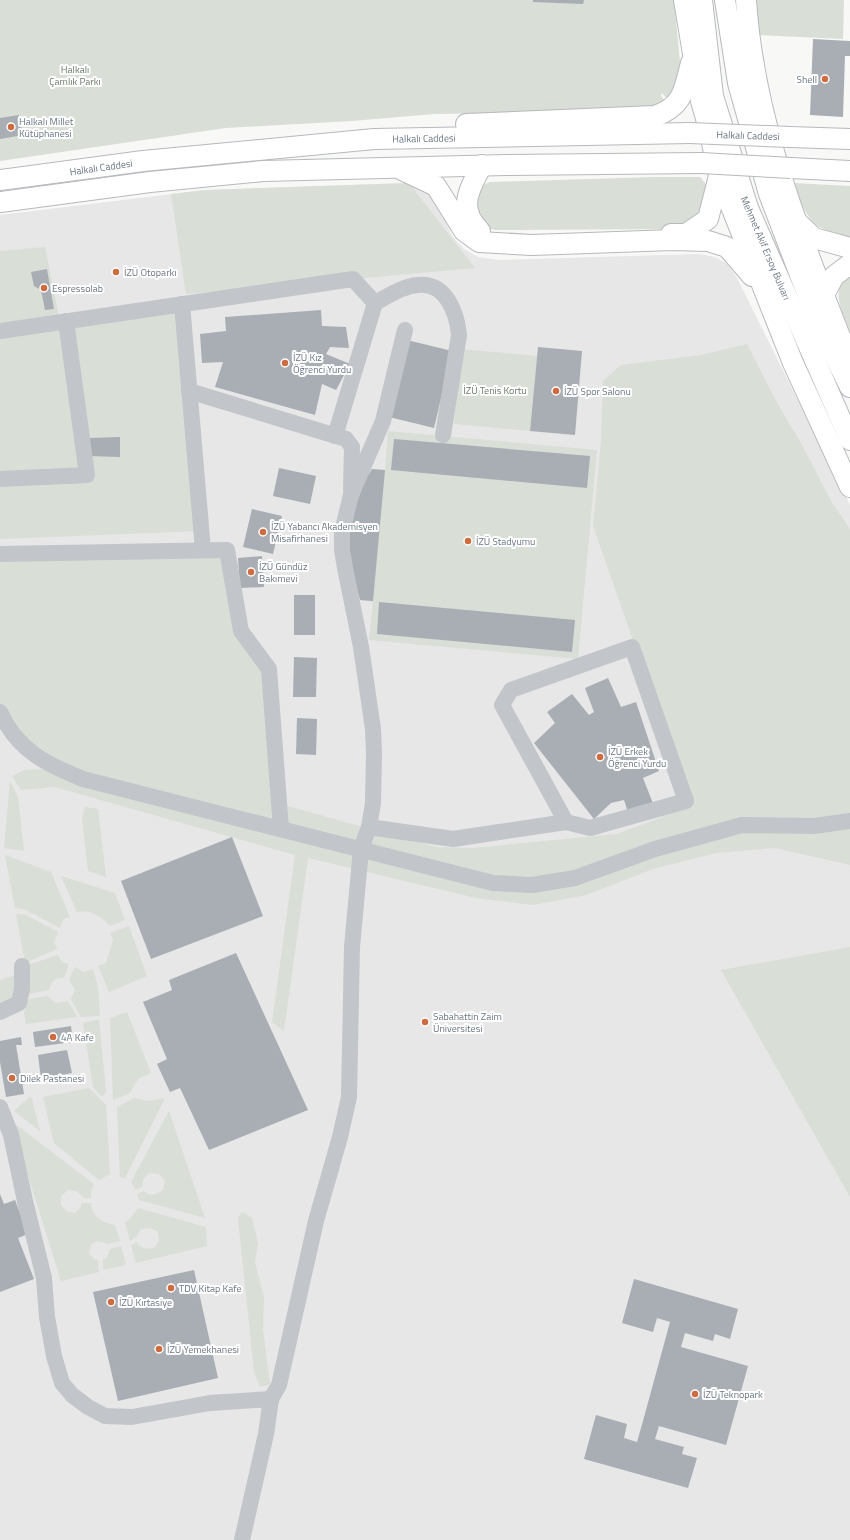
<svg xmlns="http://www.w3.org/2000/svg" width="850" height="1540" font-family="'Titillium Web',sans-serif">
  <rect width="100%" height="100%" fill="#f8f8f6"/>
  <!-- built -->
  <polygon fill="#e6e7e6" points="409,183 425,189 437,203 452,236 464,249 478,257 499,260 699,254 715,257 727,264 737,278 850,505 850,1540 0,1540 0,215 205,190"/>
  <!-- green -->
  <g fill="#d9ded7">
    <polygon points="0,0 674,0 681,72 678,87 667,99 662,93 661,96 665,101 653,107 637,111 434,114 352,121 226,128 0,161"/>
    <polygon points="756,0 844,0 843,39 758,35"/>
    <path d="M 655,177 L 700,177 L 708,187 L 706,208 L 683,229 L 495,230 L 485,227 L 474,215 C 475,198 473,189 490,182 Z"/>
    <polygon points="409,183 475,268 186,294 171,194 205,190"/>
    <path d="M 793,183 L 850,186 L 850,238 C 810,228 807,219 793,183 Z"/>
    <polygon points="45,247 60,322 182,304 201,531 0,539 0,251"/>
    <path d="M 850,272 L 850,331 C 842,309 829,291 850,272 Z"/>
    <polygon points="747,344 776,401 802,445 831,501 850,529 850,865 775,848 716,853 653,869 586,895 533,905 476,898 308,858 284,1031 272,1022 295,855 55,787 21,790 12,776 25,770 55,768 0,711 0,554 227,550 241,631 269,669 280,804 436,847 473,848 617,834 691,806 593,526 601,441 603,381 621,365 701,355"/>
    <polygon points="460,349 537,356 530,431 454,424"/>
    <polygon points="388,431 597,450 578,659 369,640 373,602 360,600 347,533 363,483 372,469 385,470"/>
    <polygon points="10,781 18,797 24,851 4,848"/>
    <polygon points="85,807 98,809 106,877 88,871 82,818"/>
    <polygon points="5,855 51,872 70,917 63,919 60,928 24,909 15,908"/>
    <path d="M 61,876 L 115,893 L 125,920 L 110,926 C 102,917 90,909 77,912 Z"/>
    <polygon points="16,914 26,915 58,932 54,942 57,949 25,963"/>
    <polygon points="129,926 147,976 109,992 98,966 106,963 113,940 110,933"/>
    <polygon points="850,947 850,1197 721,970"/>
    <path d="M 58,955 L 62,962 L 69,964 L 64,978 C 56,977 51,981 49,990 L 29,994 L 25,966 Z"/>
    <polygon points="75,967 84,972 93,969 98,987 100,1016 81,1017 71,999 75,990 69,980"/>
    <polygon points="15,975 18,1000 0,1009 0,980"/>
    <polygon points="47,996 56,1003 68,1001 77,1017 26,1024 24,1013 28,999"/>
    <polygon points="127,1012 151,1073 138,1079 130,1093 113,1100 110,1018"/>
    <polygon points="99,1019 106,1091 104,1095 101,1096 93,1087 83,1023"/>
    <polygon points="89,1088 106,1105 110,1174 99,1180 54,1143 43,1097"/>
    <polygon points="31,1096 40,1131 14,1111"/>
    <polygon points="134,1098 149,1101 165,1098 125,1178 120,1177 117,1107"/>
    <path d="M 169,1111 L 205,1218 L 139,1200 L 137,1194 L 144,1191 C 150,1197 156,1195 163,1190 L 165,1181 L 159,1174 L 149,1173 L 143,1179 L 143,1186 L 136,1190 L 131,1182 Z"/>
    <path d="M 11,1121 L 94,1184 L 91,1191 L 91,1198 L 84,1198 L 77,1191 L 68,1190 L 61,1196 L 61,1205 L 67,1211 L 75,1213 L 81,1207 L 81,1203 L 91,1203 C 91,1216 102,1223 115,1225 L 120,1241 L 108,1244 L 98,1241 L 91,1244 L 89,1253 L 94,1259 L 98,1260 L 99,1272 L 61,1281 Z"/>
    <polygon points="138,1208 206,1227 207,1246 136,1263 131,1245 137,1242 138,1245 146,1249 154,1248 159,1241 158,1232 151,1228 141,1229 136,1237 130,1241 125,1222 130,1219"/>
    <polygon points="242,1212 252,1218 258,1244 255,1262 264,1298 263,1329 270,1384 260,1387 254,1372 238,1218"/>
    <polygon points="121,1246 126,1265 103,1270 103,1259 107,1258 110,1249"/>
  </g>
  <!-- building -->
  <g fill="#a8aeb4">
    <polygon points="533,0 584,0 583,4 533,2"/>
    <polygon points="813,39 850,41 850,56 845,56 843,117 810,115"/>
    <polygon points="19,115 23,135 0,139 0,118"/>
    <polygon points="47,269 54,309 45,310 41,290 34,286 31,272"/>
    <polygon points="321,310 322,326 346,327 349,348 330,347 326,354 350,364 336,390 322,384 315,415 215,387 223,362 202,363 200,334 226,331 225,317"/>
    <polygon points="407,340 452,351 434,428 389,417"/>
    <polygon points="538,347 582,351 575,435 530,431"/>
    <polygon points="120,437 120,457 89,456 89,438"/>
    <polygon points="394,439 590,456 587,488 391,470"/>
    <polygon points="279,468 316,476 310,504 273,496"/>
    <polygon points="372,469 385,470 373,601 360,600 347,550 347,533 363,483"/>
    <polygon points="252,509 282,516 273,554 243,547"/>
    <polygon points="262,556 264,587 240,588 238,558"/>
    <rect x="294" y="595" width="21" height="40"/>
    <polygon points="379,602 575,620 572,652 377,634"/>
    <polygon points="294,657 317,658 316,697 293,697"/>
    <polygon points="608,678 621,707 636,702 659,771 643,778 654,806 629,815 624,800 611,803 594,819 534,743 555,723 547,712 572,694 589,715 594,712 585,688"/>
    <polygon points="297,718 317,719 316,755 296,754"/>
    <polygon points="232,837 263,916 151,959 121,881"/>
    <polygon points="236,953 308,1110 209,1150 180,1088 170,1092 157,1064 167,1059 143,1002 172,990 169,980"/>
    <polygon points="71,1026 73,1042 35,1047 33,1032"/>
    <polygon points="21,1037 22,1045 16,1045 24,1094 6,1097 0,1062 0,1041"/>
    <polygon points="67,1050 72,1073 41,1079 38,1055"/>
    <polygon points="0,1194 4,1204 15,1200 28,1234 18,1238 34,1279 0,1292"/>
    <polygon points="194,1270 218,1378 118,1401 93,1292"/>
    <polygon points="634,1279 738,1309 730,1339 715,1334 713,1341 685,1333 681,1347 748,1366 726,1445 659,1426 655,1439 684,1447 682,1454 697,1458 688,1488 584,1459 596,1415 627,1424 624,1438 637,1442 643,1421 670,1322 657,1318 653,1332 622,1323"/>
  </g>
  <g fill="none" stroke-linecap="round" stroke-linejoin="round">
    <!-- major casing -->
    <g stroke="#b6b9bd" stroke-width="22">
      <g id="major">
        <polyline points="684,0 701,101 709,129 719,176 793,363 850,487"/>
        <polyline points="702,0 713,96 748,208 850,440"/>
        <polyline points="725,0 738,83 769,194 820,327 850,387"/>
        <path d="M 746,0 C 754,122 799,231 843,344 L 846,358"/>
        <path d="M 466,124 L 655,116 C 684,106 684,89 691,63"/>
        <polyline points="790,137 850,139"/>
        <polyline points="791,168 850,171"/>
        <polyline points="402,170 436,186 464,231 479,242 532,245 673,240 708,241 727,247 752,276"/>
        <polyline points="0,180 143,161 374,139 690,133"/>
        <polyline points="0,202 150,182 263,171 506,165 701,163"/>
        <polyline points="796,221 814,238 850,248"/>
        <path d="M 480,231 C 457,208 469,190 482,165"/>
        <polyline points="671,234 686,234 708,219 719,176"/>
        <polyline points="824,295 834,276 850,264"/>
      </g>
    </g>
    <!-- minor -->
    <g stroke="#c2c5c9" stroke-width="16">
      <polyline points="182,304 203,550"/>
      <polyline points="0,331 353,279 375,303"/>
      <polyline points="189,391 346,439 352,447 351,490"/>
      <path d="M 335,436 L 375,303 C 388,296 403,286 418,285 C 446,282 457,313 459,335 L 443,435"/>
      <polyline points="0,479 87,475 66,321"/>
      <polyline points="0,554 227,550 241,631 269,669 281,829"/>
      <path d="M 0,712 C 17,750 46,764 83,779 L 493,883 L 532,885 L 575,878 L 655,849 L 742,825 L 814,826 L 850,821"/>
      <polyline points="369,827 453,839 566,822 590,828 686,801 632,647 511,690 502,705 566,822"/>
      <polyline points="0,1012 19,1003 22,989 22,966"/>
      <polyline points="0,1107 11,1135 25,1201 44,1278 47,1317 54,1356 62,1383 72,1395 88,1407 105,1416 132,1417 210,1403 271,1399 266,1434 242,1540"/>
      <polyline points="271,1399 279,1385 316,1221 340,1137 349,1097 352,947 361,849 369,827 373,803 374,753 373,729 361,647 345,568 342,550 342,532 351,495 383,421 405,330"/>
    </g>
    <!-- major -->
    <use href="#major" stroke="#fff" stroke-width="20"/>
    <!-- major-bridge casing -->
    <g stroke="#b6b9bd" stroke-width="22" stroke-linecap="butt">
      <g id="major-bridge">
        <polyline points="690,133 790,137"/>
        <polyline points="701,163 791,168"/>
      </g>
    </g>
    <!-- major-bridge -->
    <use href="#major-bridge" stroke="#fff" stroke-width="20"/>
  </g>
  <!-- markers -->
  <g fill="#cf6c3f" stroke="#fff" stroke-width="1.5">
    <circle cx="825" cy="79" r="4"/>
    <circle cx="11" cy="127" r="4"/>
    <circle cx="116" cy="272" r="4"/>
    <circle cx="44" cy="288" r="4"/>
    <circle cx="285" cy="363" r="4"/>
    <circle cx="556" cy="391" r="4"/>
    <circle cx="263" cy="532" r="4"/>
    <circle cx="468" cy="541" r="4"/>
    <circle cx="251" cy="572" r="4"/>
    <circle cx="600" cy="757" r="4"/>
    <circle cx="425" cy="1022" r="4"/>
    <circle cx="53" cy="1037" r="4"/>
    <circle cx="12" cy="1078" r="4"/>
    <circle cx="171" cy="1288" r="4"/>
    <circle cx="111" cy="1302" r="4"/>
    <circle cx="159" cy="1349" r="4"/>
    <circle cx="695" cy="1394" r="4"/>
  </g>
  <g text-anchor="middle" stroke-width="4" stroke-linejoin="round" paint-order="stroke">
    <!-- park labels -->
    <g font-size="10" fill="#6b7b69" stroke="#fff">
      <text x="75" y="73">Halkalı<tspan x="75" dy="12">Çamlık Parkı</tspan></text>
      <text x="495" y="394">İZÜ Tenis Kortu</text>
    </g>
    <!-- poi labels -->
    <g font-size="10" fill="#6b7683" stroke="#fff" text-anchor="start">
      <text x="817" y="83" text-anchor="end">Shell</text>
      <text x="19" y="125">Halkalı Millet<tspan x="19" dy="12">Kütüphanesi</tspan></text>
      <text x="124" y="276">İZÜ Otoparkı</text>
      <text x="52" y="292">Espressolab</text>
      <text x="293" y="361">İZÜ Kız<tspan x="293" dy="12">Öğrenci Yurdu</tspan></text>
      <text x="564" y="395">İZÜ Spor Salonu</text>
      <text x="271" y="530">İZÜ Yabancı Akademisyen<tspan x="271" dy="12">Misafirhanesi</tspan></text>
      <text x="476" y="545">İZÜ Stadyumu</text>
      <text x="259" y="570">İZÜ Gündüz<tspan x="259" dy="12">Bakımevi</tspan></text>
      <text x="608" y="755">İZÜ Erkek<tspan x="608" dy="12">Öğrenci Yurdu</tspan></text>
      <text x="433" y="1020">Sabahattin Zaim<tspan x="433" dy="12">Üniversitesi</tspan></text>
      <text x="61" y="1041">4A Kafe</text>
      <text x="20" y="1082">Dilek Pastanesi</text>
      <text x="179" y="1292">TDV Kitap Kafe</text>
      <text x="119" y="1306">İZÜ Kırtasiye</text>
      <text x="167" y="1353">İZÜ Yemekhanesi</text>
      <text x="703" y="1398">İZÜ Teknopark</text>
    </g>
    <!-- street labels -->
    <g font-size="10" fill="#6b7683" stroke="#fff">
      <text transform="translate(748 135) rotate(2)" y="4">Halkalı Caddesi</text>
      <text transform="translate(424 138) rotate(-1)" y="4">Halkalı Caddesi</text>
      <text transform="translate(101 167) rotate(-8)" y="4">Halkalı Caddesi</text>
      <text transform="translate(766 248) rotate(67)" y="4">Mehmet Akif Ersoy Bulvarı</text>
    </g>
  </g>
</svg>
